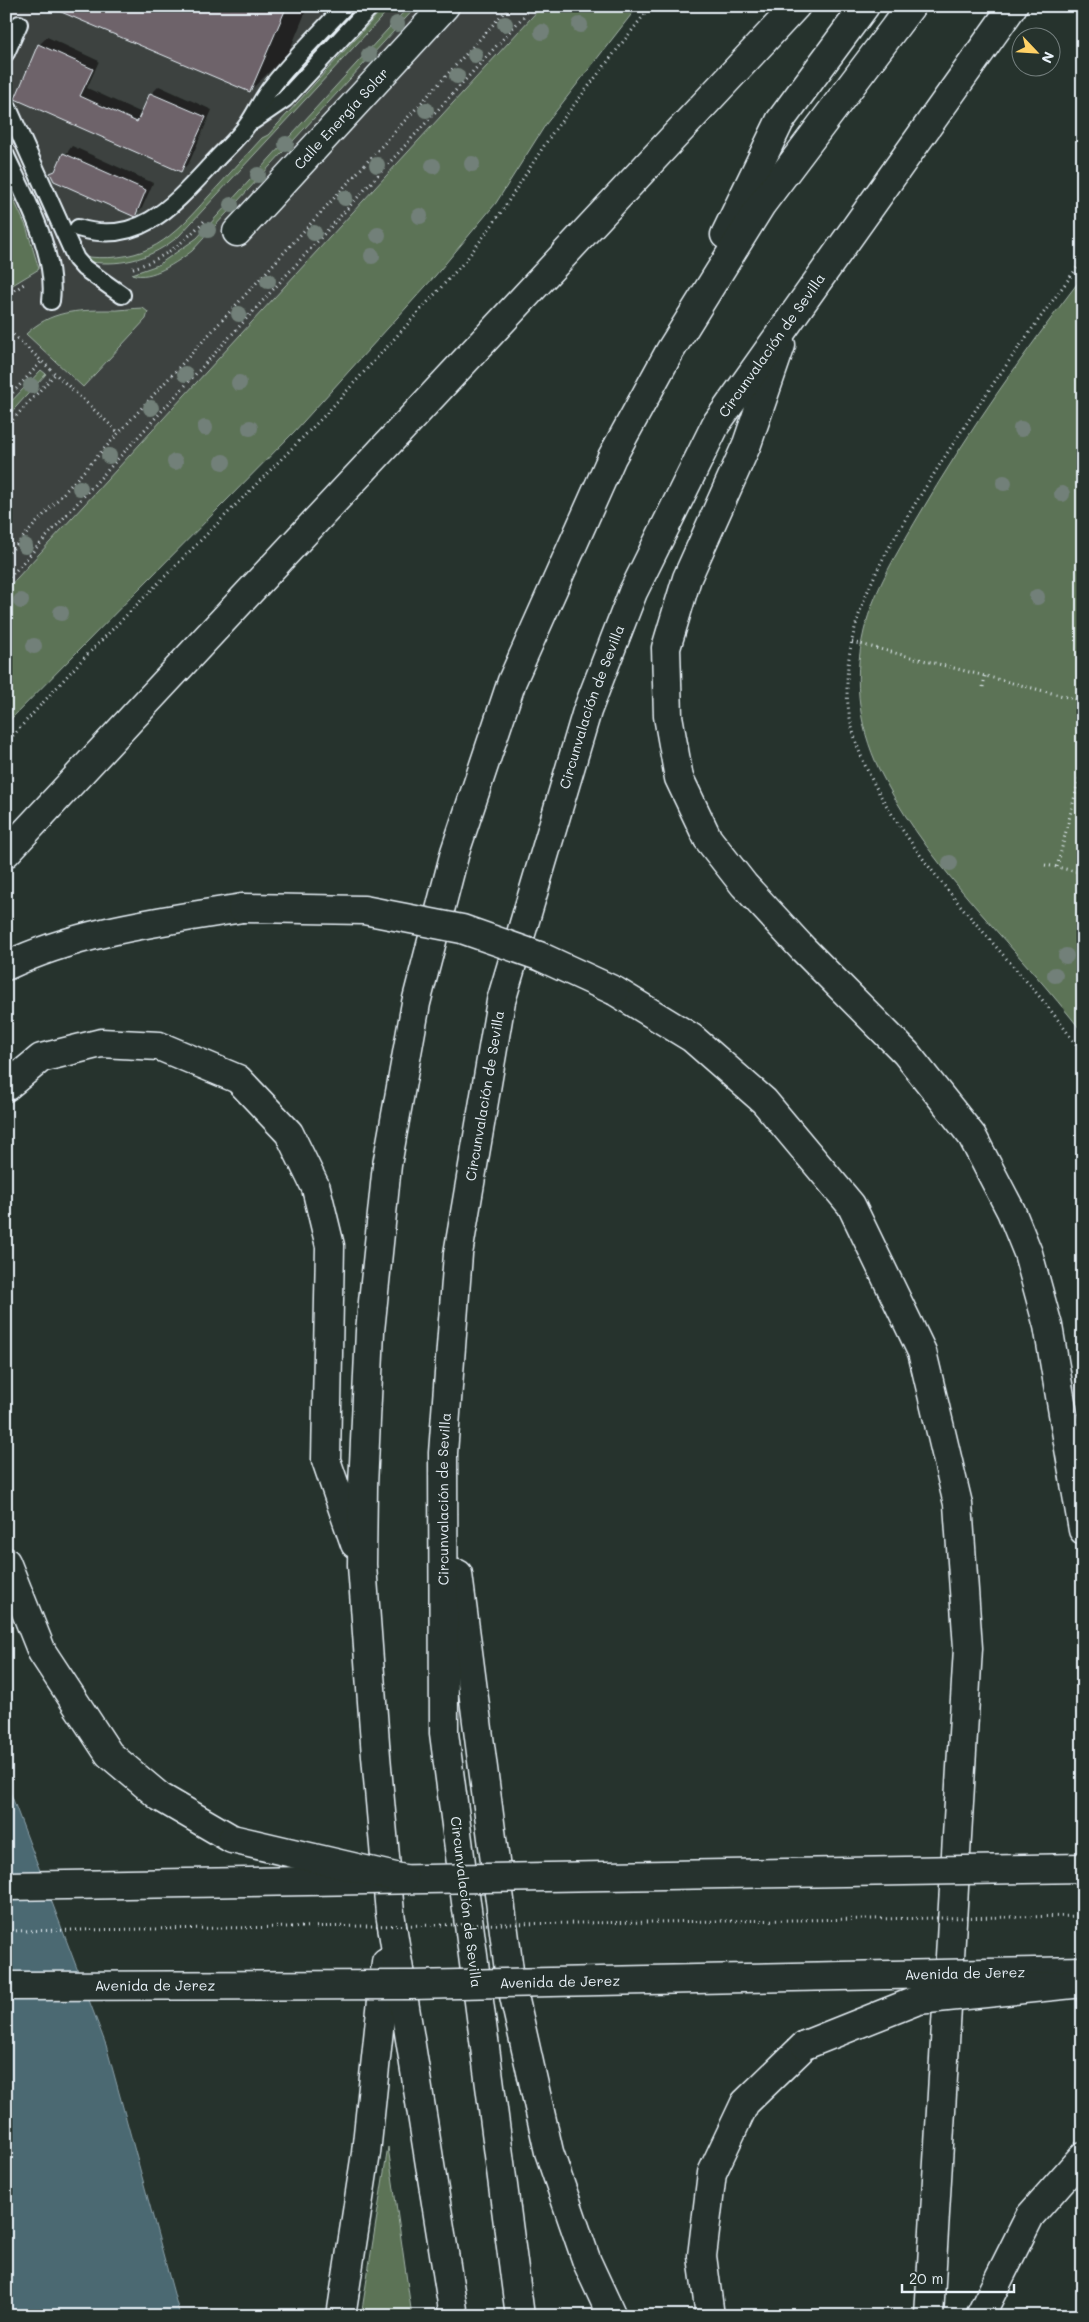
<svg xmlns="http://www.w3.org/2000/svg" width="1089" height="2322" font-family="Mali,sans-serif">
  <rect width="100%" height="100%" fill="#26332d"/>
  <filter id="ink" filterUnits="userSpaceOnUse"><feTurbulence type="fractalNoise" baseFrequency=".02" numOctaves="2"/><feDisplacementMap in="SourceGraphic" scale="10" xChannelSelector="R" yChannelSelector="G"/><feConvolveMatrix kernelMatrix="1 2 1 2 8 2 1 2 1" color-interpolation-filters="sRGB"/></filter>
  <g filter="url(#ink)">
    <!-- built -->
    <polygon fill="#3c423f" points="6,6 638,6 546,124 496,203 435,276 294,432 6,724"/>
    <!-- green -->
    <g fill="#5c7357" stroke="#a2b2a8">
      <path d="M 385,6 L 392,6 L 179,236 C 152,258 125,266 90,262 L 88,257 C 148,262 171,239 208,197 C 226,177 244,158 262,138 L 268,135 Z"/>
      <path d="M 409,6 L 417,6 L 192,251 C 177,262 151,281 132,274 L 158,265 L 197,238 Z"/>
      <polygon points="542,6 638,6 546,124 496,203 435,276 294,432 6,724 6,590"/>
      <polygon points="6,183 26,226 39,269 6,289"/>
      <path d="M 1083,276 L 1083,1033 C 1018,948 934,874 884,779 C 859,733 852,681 864,631 C 874,590 897,553 918,517 C 967,433 1024,353 1083,276 Z"/>
      <path d="M 143,308 L 148,312 L 146,319 L 83,387 L 26,334 C 50,311 76,310 108,310 C 120,311 131,308 143,308 Z"/>
      <polygon points="41,370 46,374 6,418 6,407"/>
      <polygon points="388,2147 412,2316 361,2316"/>
    </g>
    <!-- water -->
    <polygon fill="#4b6972" stroke="#8a9fa8" points="6,1781 106,2045 180,2316 6,2316"/>
    <!-- shadow -->
    <g fill="#0007">
      <polygon points="51,6 308,6 289,52 250,91"/>
      <polygon points="47,37 99,61 87,88 142,113 151,94 159,86 212,110 189,163 181,171 17,98 39,45"/>
      <polygon points="72,146 153,183 142,208 134,215 52,173"/>
    </g>
    <!-- building -->
    <g fill="#6e646a" stroke="#e8f1f8">
      <polygon points="47,6 287,6 250,92"/>
      <polygon points="38,44 93,69 80,96 137,122 150,93 206,117 181,172 15,99"/>
      <polygon points="63,153 146,190 135,217 54,181 50,173 55,171"/>
    </g>
    <g fill="none" stroke-linecap="round" stroke-linejoin="round">
      <!-- service casing -->
      <g stroke="#e8f1f8" stroke-width="20">
        <g id="service">
          <polyline points="6,53 19,24"/>
          <polyline points="6,103 76,259 84,268 122,295"/>
          <polyline points="253,121 285,99 371,6"/>
          <path d="M 6,156 C 26,199 57,253 51,301"/>
          <path d="M 78,228 C 138,246 172,207 210,166 C 222,152 238,139 248,124 C 257,111 263,96 273,85 C 295,57 321,32 345,6"/>
        </g>
      </g>
      <!-- minor casing -->
      <g stroke="#e8f1f8" stroke-width="31">
        <g id="minor">
          <path id="s1" d="M 237,232 L 445,6"/>
        </g>
      </g>
      <!-- motorway casing -->
      <g stroke="#e8f1f8" stroke-width="31">
        <g id="motorway">
          <polyline points="725,235 780,121 865,6"/>
          <polyline points="781,345 747,444 687,578 666,648 668,716 679,778 708,839 744,885 803,949 906,1053 972,1136 1011,1211 1028,1253 1048,1326 1083,1530"/>
          <polyline points="6,853 796,6"/>
          <path d="M 6,966 C 79,931 163,921 242,908"/>
          <polyline points="615,991 692,1038 764,1101 851,1205 922,1352 958,1504 968,1648 929,2316"/>
          <polyline points="6,1087 41,1058 101,1043 159,1046 238,1079 289,1133 316,1188 330,1246 326,1460 355,1544"/>
          <polyline points="6,1562 42,1652 109,1754 160,1797 232,1839"/>
          <polyline points="458,1574 510,1978 549,2152 587,2262 612,2316"/>
          <polyline points="341,2316 366,2153 386,1962"/>
          <polyline points="454,2316 390,1913 376,1756 362,1565 363,1486 370,1331 387,1165 416,1003 455,852 512,681 612,457 670,351 761,205 911,6"/>
          <path id="s2" d="M 520,2316 L 444,1733 L 443,1453 L 458,1254 L 501,1001 L 587,711 L 633,592 L 716,424 L 1013,6"/>
          <polyline points="710,2316 702,2256 712,2173 745,2103 805,2045"/>
          <polyline points="980,2316 1030,2216 1083,2156"/>
        </g>
      </g>
      <!-- path -->
      <g stroke="#e8f1f8" stroke-width="3" stroke-dasharray="1 4" stroke-linecap="butt">
        <path d="M 1083,260 C 1030,330 979,402 932,477 C 892,541 848,606 847,684 C 846,740 875,791 906,835 C 934,876 966,912 998,949 C 1028,983 1059,1017 1083,1056"/>
        <path d="M 133,268 C 164,259 184,242 206,219"/>
        <polyline points="6,296 24,284"/>
        <polyline points="6,328 119,433"/>
        <polyline points="6,400 42,361"/>
        <polyline points="6,427 56,373"/>
        <polyline points="6,556 510,6"/>
        <polyline points="6,581 533,6"/>
        <polyline points="852,642 1083,701"/>
        <polyline points="983,687 985,676"/>
        <polyline points="6,743 80,662 324,416 466,260 496,220 553,132 651,6"/>
        <polyline points="1083,764 1057,867 1083,873"/>
        <polyline points="1045,865 1057,867"/>
      </g>
      <!-- service -->
      <use href="#service" stroke="#26332d" stroke-width="16"/>
      <!-- minor -->
      <use href="#minor" stroke="#26332d" stroke-width="28"/>
      <!-- motorway -->
      <use href="#motorway" stroke="#26332d" stroke-width="28"/>
      <!-- primary-bridge casing -->
      <g stroke="#e8f1f8" stroke-width="31" stroke-linecap="butt">
        <g id="primary-bridge">
          <polyline points="6,1886 1083,1868"/>
          <path id="s3" d="M 6,1986 L 412,1985 L 1083,1971"/>
        </g>
      </g>
      <!-- motorway-bridge casing -->
      <g stroke="#e8f1f8" stroke-width="31" stroke-linecap="butt">
        <g id="motorway-bridge">
          <polyline points="242,908 364,910 462,929 539,956 615,991"/>
          <polyline points="232,1839 404,1879"/>
          <polyline points="805,2045 918,2000 1083,1983"/>
        </g>
      </g>
      <!-- path-bridge -->
      <polyline stroke="#e8f1f8" stroke-width="3" stroke-dasharray="1 4" stroke-linecap="butt" points="6,1931 1083,1916"/>
      <!-- primary-bridge -->
      <use href="#primary-bridge" stroke="#26332d" stroke-width="28"/>
      <!-- motorway-bridge -->
      <use href="#motorway-bridge" stroke="#26332d" stroke-width="28"/>
    </g>
    <!-- trees -->
    <g fill="#728079">
      <circle cx="397" cy="24" r="8"/>
      <circle cx="505" cy="24" r="8"/>
      <circle cx="580" cy="25" r="8"/>
      <circle cx="542" cy="32" r="8"/>
      <circle cx="369" cy="55" r="8"/>
      <circle cx="475" cy="55" r="8"/>
      <circle cx="457" cy="76" r="8"/>
      <circle cx="426" cy="110" r="8"/>
      <circle cx="286" cy="144" r="8"/>
      <circle cx="472" cy="164" r="8"/>
      <circle cx="377" cy="165" r="8"/>
      <circle cx="433" cy="166" r="8"/>
      <circle cx="258" cy="175" r="8"/>
      <circle cx="345" cy="198" r="8"/>
      <circle cx="231" cy="205" r="8"/>
      <circle cx="420" cy="216" r="8"/>
      <circle cx="208" cy="230" r="8"/>
      <circle cx="314" cy="233" r="8"/>
      <circle cx="378" cy="235" r="8"/>
      <circle cx="372" cy="256" r="8"/>
      <circle cx="268" cy="281" r="8"/>
      <circle cx="239" cy="314" r="8"/>
      <circle cx="185" cy="374" r="8"/>
      <circle cx="239" cy="383" r="8"/>
      <circle cx="31" cy="386" r="8"/>
      <circle cx="151" cy="408" r="8"/>
      <circle cx="205" cy="428" r="8"/>
      <circle cx="250" cy="428" r="8"/>
      <circle cx="1021" cy="429" r="8"/>
      <circle cx="109" cy="456" r="8"/>
      <circle cx="175" cy="462" r="8"/>
      <circle cx="223" cy="462" r="8"/>
      <circle cx="1004" cy="483" r="8"/>
      <circle cx="80" cy="488" r="8"/>
      <circle cx="1062" cy="494" r="8"/>
      <circle cx="25" cy="546" r="8"/>
      <circle cx="1037" cy="597" r="8"/>
      <circle cx="21" cy="601" r="8"/>
      <circle cx="61" cy="613" r="8"/>
      <circle cx="34" cy="646" r="8"/>
      <circle cx="950" cy="863" r="8"/>
      <circle cx="1066" cy="956" r="8"/>
      <circle cx="1055" cy="975" r="8"/>
    </g>
  </g>
  <g text-anchor="middle" stroke-width="4" stroke-linejoin="round" paint-order="stroke">
    <!-- street labels -->
    <g font-size="14" fill="#e8f1f8" stroke="#26332d">
      <text dy="5" stroke="none"><textPath href="#s1" startOffset="154">Calle Energía Solar</textPath></text>
      <text dy="5" stroke="none"><textPath href="#s2" startOffset="2038">Circunvalación de Sevilla</textPath></text>
      <text dy="5" stroke="none"><textPath href="#s2" startOffset="1632">Circunvalación de Sevilla</textPath></text>
      <text dy="5" stroke="none"><textPath href="#s2" startOffset="1228">Circunvalación de Sevilla</textPath></text>
      <text dy="5" stroke="none"><textPath href="#s2" startOffset="822">Circunvalación de Sevilla</textPath></text>
      <text transform="translate(466 1902) rotate(83)" y="5">Circunvalación de Sevilla</text>
      <text dy="5" stroke="none"><textPath href="#s3" startOffset="959">Avenida de Jerez</textPath></text>
      <text dy="5" stroke="none"><textPath href="#s3" startOffset="554">Avenida de Jerez</textPath></text>
      <text dy="5" stroke="none"><textPath href="#s3" startOffset="149">Avenida de Jerez</textPath></text>
    </g>
  </g>
  <!-- margin -->
  <rect width="1089" height="2322" fill="none" stroke="#26332d" stroke-width="25"/>
  <rect x="12" y="12" width="1064" height="2297" fill="none" stroke="#e8f1f8" stroke-width="2" filter="url(#ink)"/>
  <!-- north arrow -->
  <g transform="translate(1036 52) rotate(115)"><circle r="24" fill="#26332d" stroke="#747f7e"/>
  <path d="M0-4L9 19L0 12L-9 19Z" fill="#ffd166"/>
  <text y="-8" font-size="14" font-weight="bold" text-anchor="middle" fill="#e8f1f8">N</text>
  </g>
  <!-- scale -->
  <path d="M902 2284v8h112v-8" fill="none" stroke="#e8f1f8" stroke-width="2.5"/>
  <text x="909" y="2284" font-size="15" fill="#e8f1f8" stroke="#26332d" stroke-width="4" paint-order="stroke">20 m</text>
</svg>
